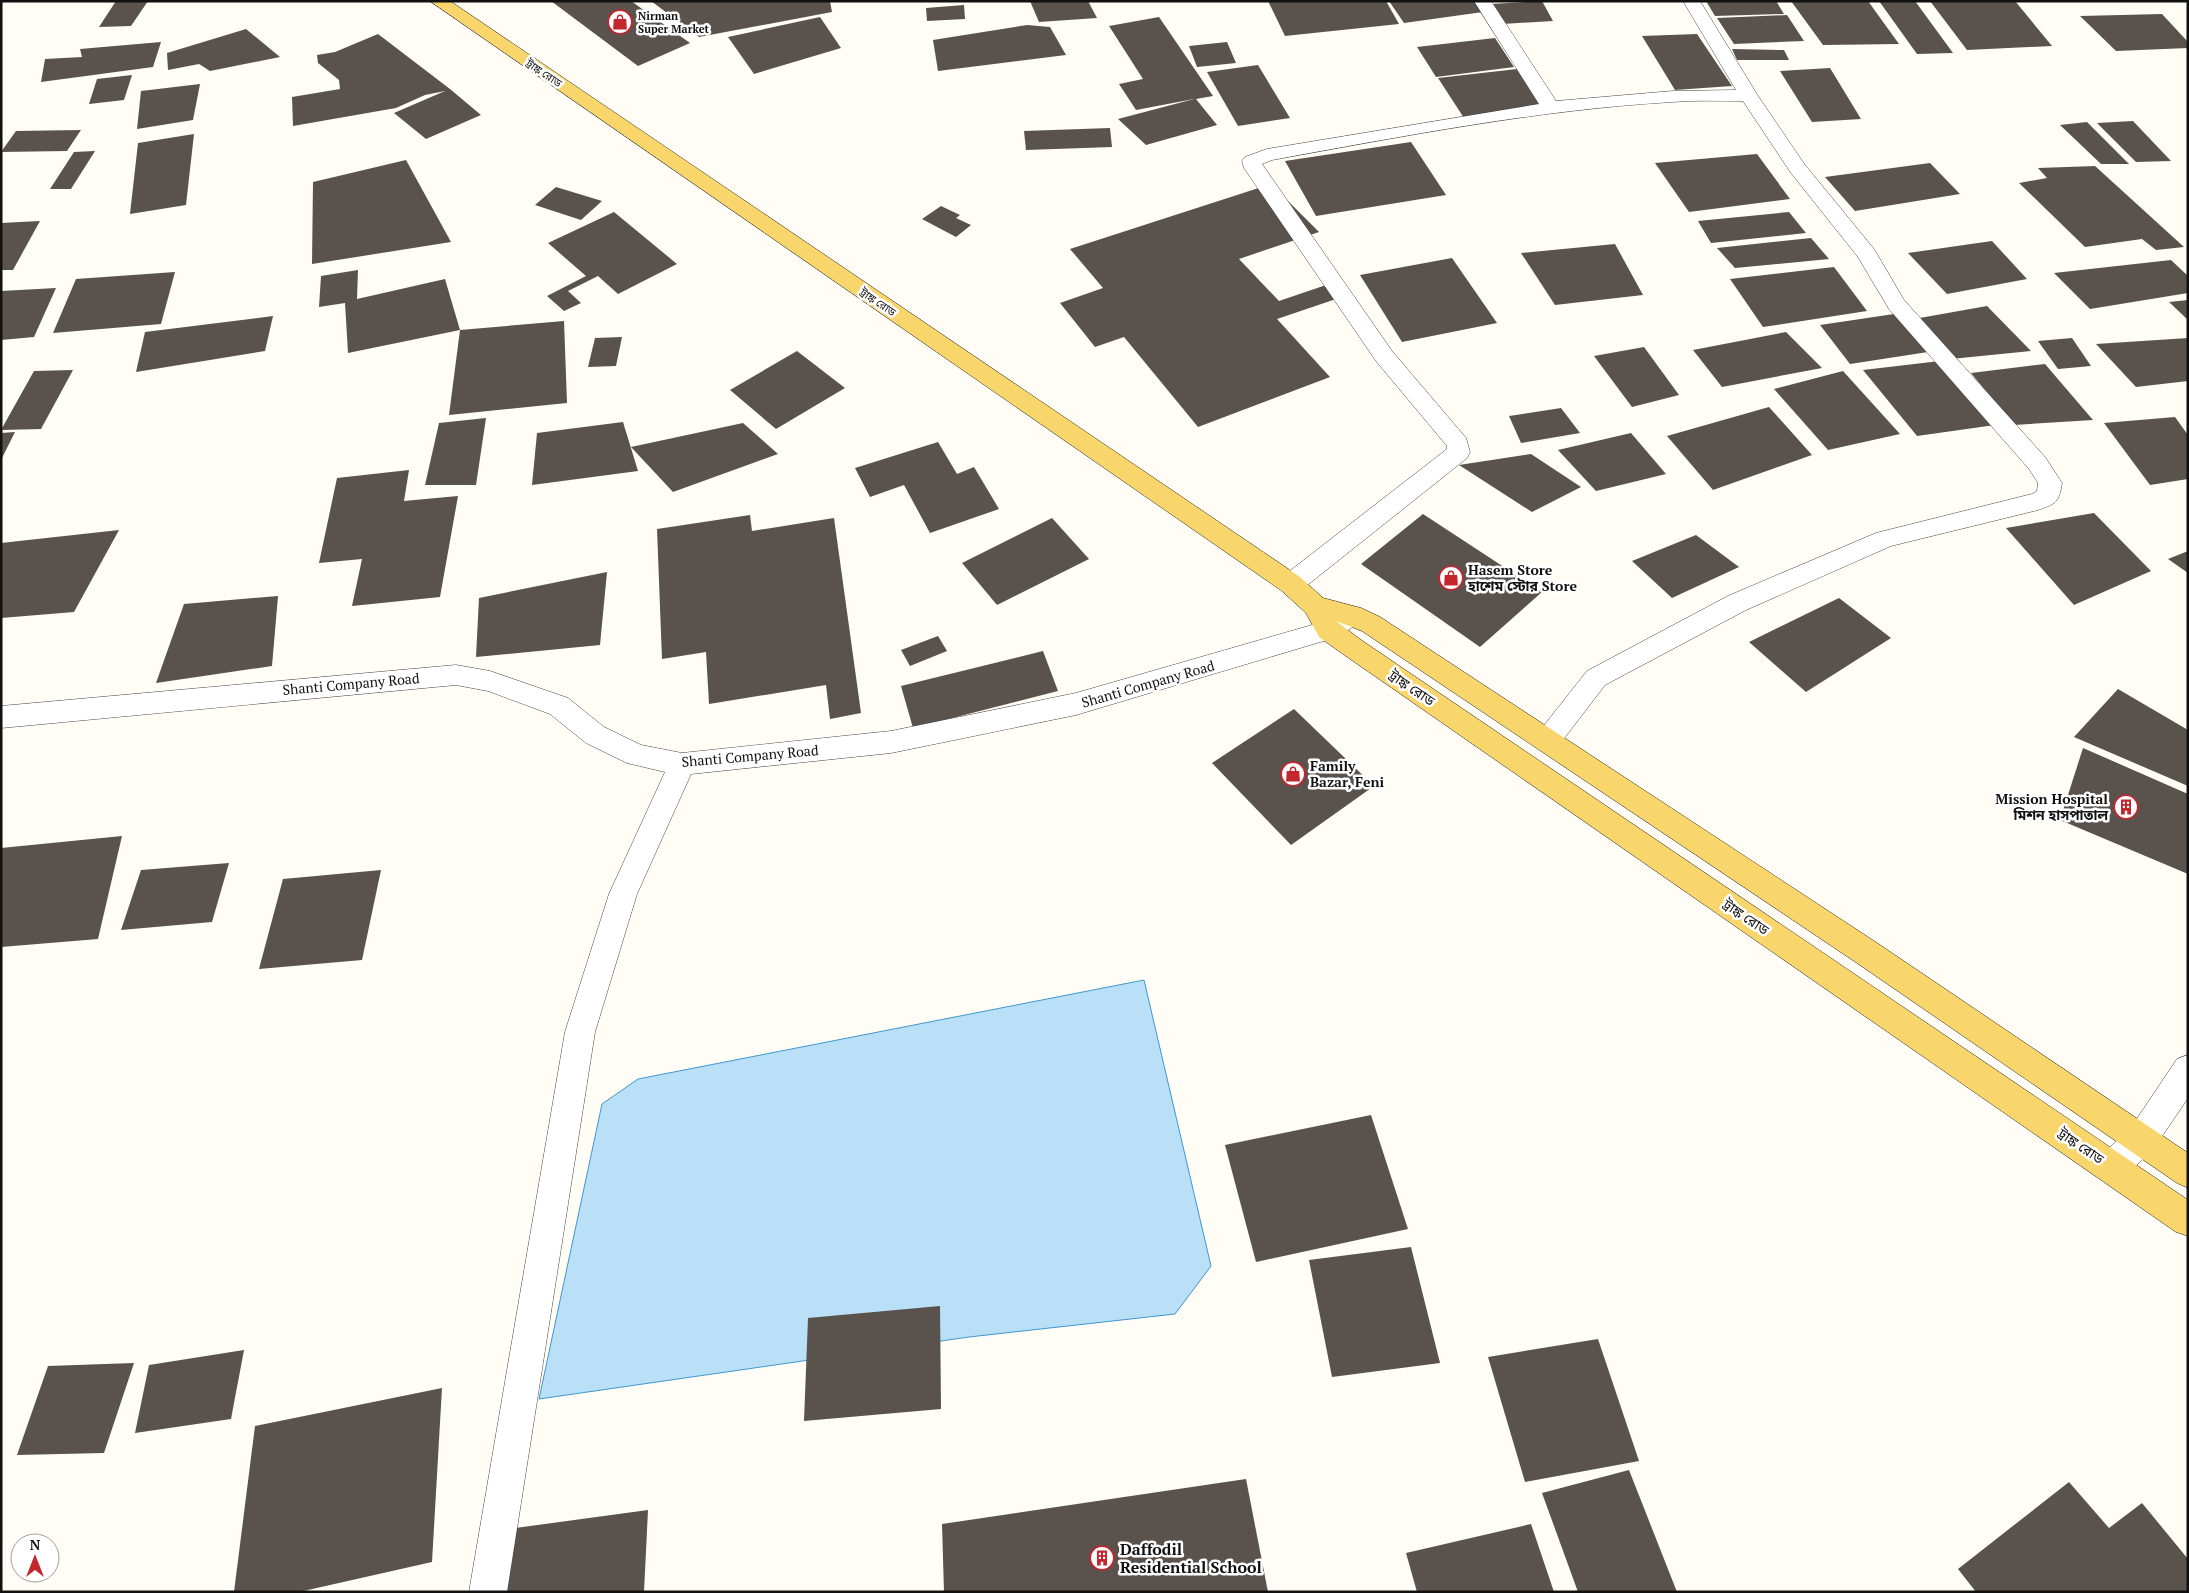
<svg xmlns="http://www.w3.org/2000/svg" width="2189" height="1593" font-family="'PT Serif','Noto Sans Bengali',serif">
  <rect width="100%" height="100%" fill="#fffdf5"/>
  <!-- water -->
  <polygon fill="#b9e0f7" stroke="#3f96cf" points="1144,980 1211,1266 1175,1314 969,1337 539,1399 602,1104 638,1079"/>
  <!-- building -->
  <g fill="#5a524d">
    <polygon points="116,1 148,1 131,26 99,27"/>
    <polygon points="551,1 631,1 690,43 638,66"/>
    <polygon points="651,1 830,1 832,12 699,37"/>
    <polygon points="1030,1 1088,1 1097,18 1039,22"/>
    <polygon points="1268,1 1386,1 1399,24 1285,36"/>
    <polygon points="1389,1 1474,1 1483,12 1404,23"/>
    <polygon points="1542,1 1553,21 1502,24 1491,4"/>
    <polygon points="1706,1 1776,1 1784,14 1715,16"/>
    <polygon points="1791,1 1868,1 1899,44 1823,45"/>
    <polygon points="1879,1 1915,1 1953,53 1917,54"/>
    <polygon points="1930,1 2015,1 2052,46 1967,50"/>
    <polygon points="964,5 965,19 927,21 926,8"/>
    <polygon points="2162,14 2188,42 2188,48 2116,51 2080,16"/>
    <polygon points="1787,15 1804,41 1734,44 1717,18"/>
    <polygon points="820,17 841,48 754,74 728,37"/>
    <polygon points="1159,17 1213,96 1196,99 1217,125 1146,145 1118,119 1194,99 1136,110 1119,84 1143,79 1109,26"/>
    <polygon points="1027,25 1050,27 1066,55 938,71 933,40"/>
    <polygon points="246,29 280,57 210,71 199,64 168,70 167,53"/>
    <polygon points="378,34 450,89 481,115 426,139 394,113 445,91 425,95 396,108 293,126 292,97 340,89 339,80 318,63 317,55 335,52"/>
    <polygon points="1697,34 1732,86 1675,90 1642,36"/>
    <polygon points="1495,38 1514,67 1436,77 1417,47"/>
    <polygon points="161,42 153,67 41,82 45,59 82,57 80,49"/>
    <polygon points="1227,42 1236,63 1197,67 1189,46"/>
    <polygon points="1732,49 1784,50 1789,60 1737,60"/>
    <polygon points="1258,65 1290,118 1238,126 1207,72"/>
    <polygon points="1830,68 1861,119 1812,122 1780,71"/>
    <polygon points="1517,69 1543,107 1464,118 1438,78"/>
    <polygon points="132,75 124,100 89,104 97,79"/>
    <polygon points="200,84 193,120 137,129 141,91"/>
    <polygon points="2133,121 2171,161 2136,162 2097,123"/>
    <polygon points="2087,122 2129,164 2101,164 2060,125"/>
    <polygon points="1110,128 1112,147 1026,150 1024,131"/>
    <polygon points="81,130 67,151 1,152 16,131"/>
    <polygon points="194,134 186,205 130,214 138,143"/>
    <polygon points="1411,142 1446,195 1316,216 1285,161"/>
    <polygon points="95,151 71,189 50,189 74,152"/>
    <polygon points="1757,154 1790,199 1689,212 1655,163"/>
    <polygon points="406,160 451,242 312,264 313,182"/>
    <polygon points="1930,163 1960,194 1855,211 1825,177"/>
    <polygon points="2095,166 2184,247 2156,250 2142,239 2085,247 2019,183 2047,178 2038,168"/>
    <polygon points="1271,184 1319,232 1239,259 1279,301 1329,284 1342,297 1277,319 1330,377 1198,427 1124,337 1095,347 1060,303 1103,288 1070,249"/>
    <polygon points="556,187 602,201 581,220 535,205"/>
    <polygon points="941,206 960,215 956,218 971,225 956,237 922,219"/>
    <polygon points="614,212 677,264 618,294 598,276 568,291 581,303 564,311 547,296 586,276 548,243"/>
    <polygon points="1789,212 1806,233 1711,243 1698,221"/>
    <polygon points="40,221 13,270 1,270 1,223"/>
    <polygon points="1811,238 1829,259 1735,268 1717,248"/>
    <polygon points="1992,241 2027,279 1947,294 1908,253"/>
    <polygon points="1615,244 1643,295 1555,305 1521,253"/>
    <polygon points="1452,258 1497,323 1402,342 1360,275"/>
    <polygon points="2171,260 2188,276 2188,293 2090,309 2054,273"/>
    <polygon points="1834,267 1867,311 1763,327 1730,279"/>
    <polygon points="358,270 357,299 445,279 460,330 348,353 345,303 319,307 321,276"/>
    <polygon points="175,272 161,324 53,333 76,279"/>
    <polygon points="56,288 34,337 1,340 1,291"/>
    <polygon points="2188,300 2188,320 2169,302"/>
    <polygon points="1987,306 2031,351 1951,359 1914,319"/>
    <polygon points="1894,314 1928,352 1850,364 1820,325"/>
    <polygon points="273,316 265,351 136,372 145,332"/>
    <polygon points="564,321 567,403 449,415 460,330"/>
    <polygon points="1786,332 1822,368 1722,387 1693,350"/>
    <polygon points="622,337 616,366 588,367 595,338"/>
    <polygon points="2072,338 2091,366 2058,369 2038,341"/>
    <polygon points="2188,338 2188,381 2136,387 2096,344"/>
    <polygon points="1644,347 1679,395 1632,407 1594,356"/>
    <polygon points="797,351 845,388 776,429 730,390"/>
    <polygon points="1940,361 1995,425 1917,436 1863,370"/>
    <polygon points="2045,364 2093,420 2014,425 1971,373"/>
    <polygon points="73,370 41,429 1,430 34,371"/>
    <polygon points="1843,371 1900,434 1828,450 1774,389"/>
    <polygon points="1769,407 1812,455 1713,490 1667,436"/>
    <polygon points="1561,408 1580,433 1521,443 1509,416"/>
    <polygon points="2175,417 2188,435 2188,479 2150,485 2104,423"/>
    <polygon points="486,418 476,485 425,485 439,423"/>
    <polygon points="623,422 638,471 532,485 537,433"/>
    <polygon points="743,423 778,454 673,492 631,447"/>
    <polygon points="15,432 1,460 1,433"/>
    <polygon points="1631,433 1666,474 1596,491 1558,450"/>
    <polygon points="938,442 957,474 974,467 999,509 930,533 904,485 870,497 855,468"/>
    <polygon points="1531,454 1581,487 1532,512 1459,465"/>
    <polygon points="409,470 404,501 458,496 440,597 352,606 362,559 319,563 337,478"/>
    <polygon points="2094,513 2151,571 2074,605 2006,528"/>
    <polygon points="1423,514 1542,592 1480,647 1361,564"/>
    <polygon points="750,515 752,531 834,518 861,713 830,719 826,685 709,704 706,652 662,659 657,529"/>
    <polygon points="1052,518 1089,559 997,605 962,563"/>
    <polygon points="119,530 74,612 1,618 1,543"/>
    <polygon points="1696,535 1739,567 1672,598 1632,561"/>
    <polygon points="2188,551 2188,573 2168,559"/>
    <polygon points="607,572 600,645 476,657 479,598"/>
    <polygon points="278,596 272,666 156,683 184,604"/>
    <polygon points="1839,598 1891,638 1806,692 1749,642"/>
    <polygon points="938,636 947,651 910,666 901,650"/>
    <polygon points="1043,651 1058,691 913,728 901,686"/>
    <polygon points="2118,689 2188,730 2188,786 2074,737"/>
    <polygon points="1294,709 1374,786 1291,845 1212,763"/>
    <polygon points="2083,748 2188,794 2188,874 2060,820"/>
    <polygon points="122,836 98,939 1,947 1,848"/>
    <polygon points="229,863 212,922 121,930 141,870"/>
    <polygon points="381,870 362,960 259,969 283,879"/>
    <polygon points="1371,1115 1408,1229 1256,1262 1225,1145"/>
    <polygon points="1411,1247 1440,1363 1332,1377 1309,1260"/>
    <polygon points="940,1306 941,1409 804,1421 808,1318"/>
    <polygon points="1598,1339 1639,1461 1525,1482 1488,1357"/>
    <polygon points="244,1350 231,1419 135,1433 149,1365"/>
    <polygon points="134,1363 104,1453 17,1455 48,1366"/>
    <polygon points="442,1388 432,1562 299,1592 234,1592 255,1426"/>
    <polygon points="1629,1470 1677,1592 1578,1592 1542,1493"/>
    <polygon points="1246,1479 1268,1592 944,1592 942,1524"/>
    <polygon points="2069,1482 2109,1528 2142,1503 2188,1559 2188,1592 1976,1592 1958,1569"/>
    <polygon points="648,1510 644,1592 480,1592 486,1532"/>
    <polygon points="1531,1524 1554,1592 1417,1592 1406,1553"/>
  </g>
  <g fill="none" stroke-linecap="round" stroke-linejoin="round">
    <!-- minor casing -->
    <g stroke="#444" stroke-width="1">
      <g id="minor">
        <path d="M 1474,1 L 1491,1 L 1556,101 L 1673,91 L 1736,90 L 1683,1 L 1700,1 L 1758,96 L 1805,165 L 1874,249 L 1904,300 L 2045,457 L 2062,483 C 2059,502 2056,504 2038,510 L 1891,546 L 1746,610 L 1605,685 L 1556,749 L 1547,752 L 1538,749 L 1534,741 L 1538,733 L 1587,671 L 1728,596 L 1876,533 L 2032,494 L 2037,491 L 2038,483 L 2029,469 L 1889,309 L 1858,257 L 1791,173 L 1743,101 C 1720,101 1695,100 1672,102 C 1537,110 1405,136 1272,160 L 1262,164 L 1392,351 L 1466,438 L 1470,452 L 1467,458 L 1300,591 L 1291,593 L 1282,591 L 1279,584 L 1282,577 L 1447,449 L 1447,446 L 1376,361 L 1244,168 L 1242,161 L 1245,157 L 1267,149 L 1539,104 Z"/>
        <polygon points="1350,606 1359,609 1363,616 1359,623 1337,637 1076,715 891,753 691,774 637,894 595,1032 507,1592 469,1592 565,1032 609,894 665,772 627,763 586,743 550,714 488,691 456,685 1,728 1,706 456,665 490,671 568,698 604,727 641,745 682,753 891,731 1076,693 1319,623 1341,609"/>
        <polygon points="2188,1055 2188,1098 2152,1151 2122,1178 2111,1183 2100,1178 2095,1167 2100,1156 2130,1129 2177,1059"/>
      </g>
    </g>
    <!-- major casing -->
    <g stroke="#222" stroke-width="1">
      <polygon id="major" points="430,1 450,1 1300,577 1323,598 1361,608 1380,617 1877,943 2188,1153 2188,1188 2177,1183 1857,963 1362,631 1336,621 1361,640 2188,1200 2188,1236 2176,1232 1343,654 1319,637 1306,613 1282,591"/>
    </g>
    <!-- minor -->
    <use href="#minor" fill="#fff" fill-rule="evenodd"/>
    <!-- major -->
    <use href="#major" fill="#f9d66b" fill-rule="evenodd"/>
  </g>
  <!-- icons -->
  <defs>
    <g id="shop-ring" transform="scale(1.25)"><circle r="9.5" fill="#fff" stroke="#c4262e" stroke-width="1.5"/><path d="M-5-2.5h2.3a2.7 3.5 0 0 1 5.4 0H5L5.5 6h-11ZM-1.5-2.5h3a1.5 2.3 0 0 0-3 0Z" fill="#c4262e"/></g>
    <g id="building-ring" transform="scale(1.25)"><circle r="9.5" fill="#fff" stroke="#c4262e" stroke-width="1.5"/><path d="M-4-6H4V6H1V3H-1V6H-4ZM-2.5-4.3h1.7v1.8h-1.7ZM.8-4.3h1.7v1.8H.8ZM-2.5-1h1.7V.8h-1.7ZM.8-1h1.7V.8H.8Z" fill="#c4262e"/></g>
  </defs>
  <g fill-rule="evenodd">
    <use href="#shop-ring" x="620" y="22"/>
    <use href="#shop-ring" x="1451" y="578"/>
    <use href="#shop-ring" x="1293" y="774"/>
    <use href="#building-ring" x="2126" y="807"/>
    <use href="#building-ring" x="1102" y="1558"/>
  </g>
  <g text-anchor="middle" stroke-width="5" stroke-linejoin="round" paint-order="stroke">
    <!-- far-poi labels -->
    <g font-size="11" font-weight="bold" fill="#111" stroke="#fff" text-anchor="start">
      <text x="638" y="20">Nirman<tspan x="638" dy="13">Super Market</tspan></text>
    </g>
    <!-- far-street labels -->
    <g font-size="11" fill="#111" stroke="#fff">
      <text transform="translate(544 73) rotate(34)" y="4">ট্রাঙ্ক রোড</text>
      <text transform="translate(878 302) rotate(34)" y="4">ট্রাঙ্ক রোড</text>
    </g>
    <!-- poi labels -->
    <g font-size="14" font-weight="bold" fill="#111" stroke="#fff" text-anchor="start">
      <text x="1468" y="575">Hasem Store<tspan x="1468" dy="16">হাশেম স্টোর Store</tspan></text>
      <text x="1310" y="771">Family<tspan x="1310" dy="16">Bazar, Feni</tspan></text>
      <text x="2108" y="804" text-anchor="end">Mission Hospital<tspan x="2108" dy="16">মিশন হাসপাতাল</tspan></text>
    </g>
    <!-- street labels -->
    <g font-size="14" fill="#111" stroke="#fff">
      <text transform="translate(351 684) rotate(-5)" y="5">Shanti Company Road</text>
      <text transform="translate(1148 684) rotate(-16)" y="5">Shanti Company Road</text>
      <text transform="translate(1412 688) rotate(34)" y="5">ট্রাঙ্ক রোড</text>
      <text transform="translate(750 756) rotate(-5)" y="5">Shanti Company Road</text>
      <text transform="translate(1746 917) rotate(34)" y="5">ট্রাঙ্ক রোড</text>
      <text transform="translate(2081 1146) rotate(34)" y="5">ট্রাঙ্ক রোড</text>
    </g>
    <!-- near-poi labels -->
    <g font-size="16" font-weight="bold" fill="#111" stroke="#fff" text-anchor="start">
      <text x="1120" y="1555">Daffodil<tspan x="1120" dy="18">Residential School</tspan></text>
    </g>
  </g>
  <!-- border -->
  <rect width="2189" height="1593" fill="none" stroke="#111111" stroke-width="5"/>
  <!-- north arrow -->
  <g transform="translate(35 1558)"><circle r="24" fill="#ffffff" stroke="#a0a0a0"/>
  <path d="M0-4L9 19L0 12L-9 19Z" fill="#c4262e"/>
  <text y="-8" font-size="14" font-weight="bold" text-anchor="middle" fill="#111111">N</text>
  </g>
</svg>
